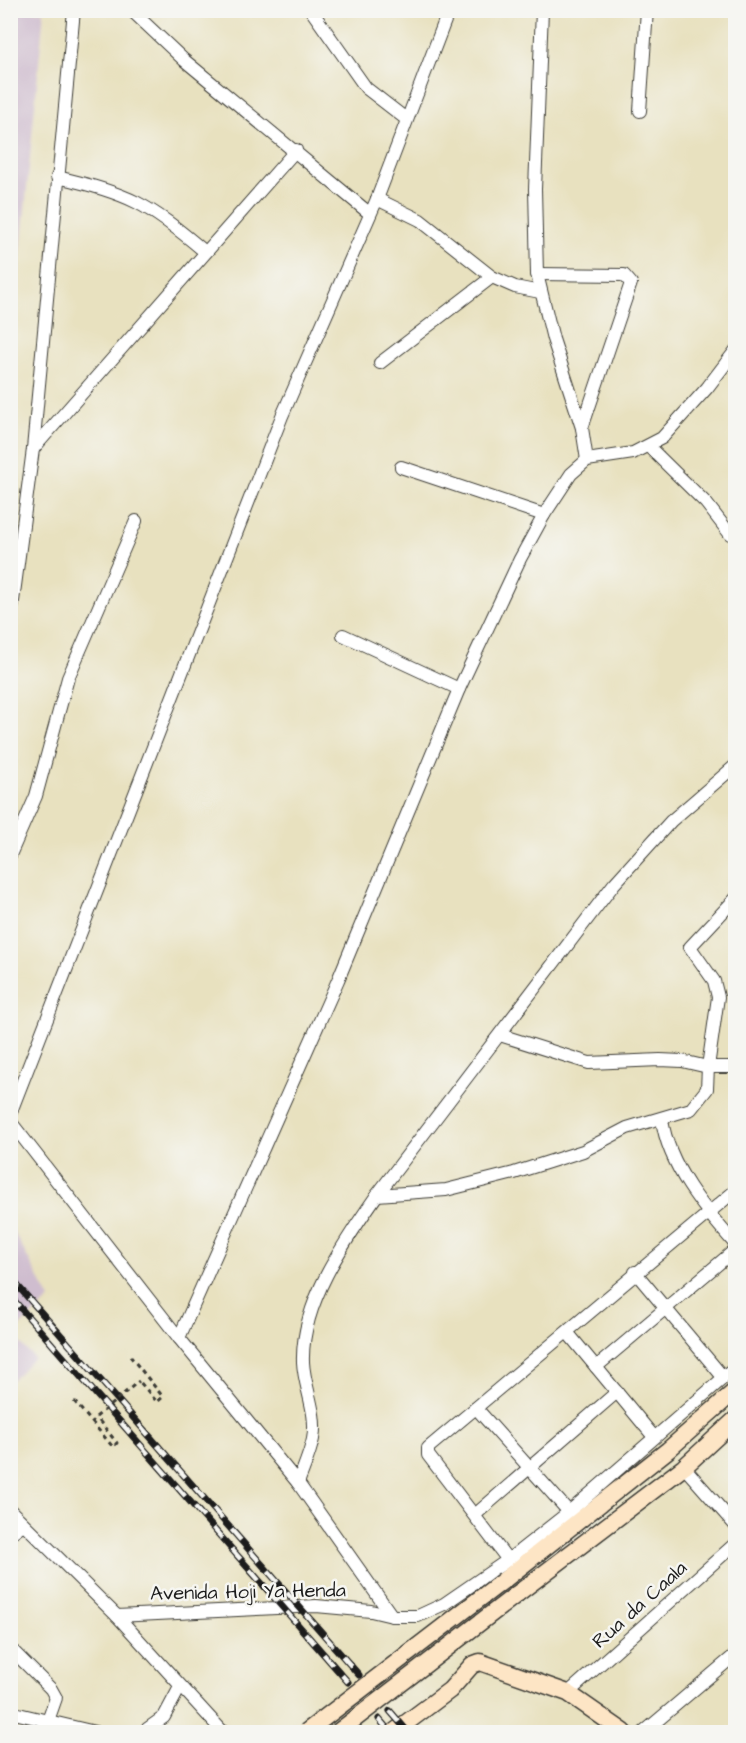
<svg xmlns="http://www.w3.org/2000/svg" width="746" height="1743" font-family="'Architects Daughter',sans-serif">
  <rect width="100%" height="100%" fill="#f6f6f2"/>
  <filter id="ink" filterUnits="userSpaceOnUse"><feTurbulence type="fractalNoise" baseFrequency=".0167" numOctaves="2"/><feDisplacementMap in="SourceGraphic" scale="12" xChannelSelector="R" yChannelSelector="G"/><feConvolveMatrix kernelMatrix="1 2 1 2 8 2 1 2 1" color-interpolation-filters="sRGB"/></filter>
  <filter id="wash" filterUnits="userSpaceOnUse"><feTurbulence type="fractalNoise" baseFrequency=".008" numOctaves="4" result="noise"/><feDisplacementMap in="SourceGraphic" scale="24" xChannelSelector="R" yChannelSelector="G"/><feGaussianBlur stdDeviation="1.35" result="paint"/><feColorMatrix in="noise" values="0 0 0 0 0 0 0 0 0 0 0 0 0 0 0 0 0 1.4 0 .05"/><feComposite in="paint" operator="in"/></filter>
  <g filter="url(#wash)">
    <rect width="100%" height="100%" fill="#e8e1bf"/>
    <!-- railway -->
    <g fill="#cfbdcf">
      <polygon points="11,10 44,11 11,355 10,11"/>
      <polygon points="10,1225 50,1299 12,1334 34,1358 11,1381"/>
    </g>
  </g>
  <g filter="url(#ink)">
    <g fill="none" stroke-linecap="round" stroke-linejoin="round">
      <!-- street casing -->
      <g stroke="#3b3a34" stroke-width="14">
        <g id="street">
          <polyline points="131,10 184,60 369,213"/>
          <polyline points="311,10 366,88 406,119"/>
          <polyline points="542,10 535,189 537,274 553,339 582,428 587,460"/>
          <polyline points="640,111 647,10"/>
          <path d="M 57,177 C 128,193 149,204 204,251"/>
          <polyline points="377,199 420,220 492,277 515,287 540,292"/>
          <polyline points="537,274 624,275 631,283 582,428"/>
          <polyline points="380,363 492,277"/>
          <polyline points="649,447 706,503 730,534"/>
          <polyline points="33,449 296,150"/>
          <polyline points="401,467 544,515"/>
          <polyline points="10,624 33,449 74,10"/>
          <polyline points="343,635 459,689"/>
          <polyline points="10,855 36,796 68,678 136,521"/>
          <polyline points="500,1035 589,1063 660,1060 682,1061 708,1067 736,1067"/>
          <polyline points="10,1114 282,416 377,199 449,10"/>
          <path d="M 662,1119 C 668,1166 705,1210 736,1245"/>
          <polyline points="10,1121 179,1338 298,1483 392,1616"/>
          <polyline points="377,1195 446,1190 514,1173 583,1151 627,1128 691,1109 707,1089 708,1067 718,997 714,981 690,947 736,898"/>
          <polyline points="635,1272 723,1377"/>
          <polyline points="567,1332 654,1437"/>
          <polyline points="179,1338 338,980 459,689 520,559 544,515 571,474 587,460 633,453 662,438 707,388 736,350"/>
          <polyline points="596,1367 736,1249"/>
          <polyline points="476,1408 569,1512"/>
          <polyline points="684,1467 736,1526"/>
          <path d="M 298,1483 C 303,1469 310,1454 313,1439 C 318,1413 304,1387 303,1362 C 301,1303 345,1241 377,1195 L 614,884 L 671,821 L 736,765"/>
          <polyline points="10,1510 117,1616 223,1732"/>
          <polyline points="476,1514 617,1392"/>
          <polyline points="10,1534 23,1524"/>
          <polyline points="508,1560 428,1455 428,1448 736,1190"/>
          <polyline points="117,1616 316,1606 371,1611 392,1616 418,1616 444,1604 508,1560 569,1512 736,1367"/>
          <polyline points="10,1648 51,1689 56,1698 44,1732"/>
          <polyline points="568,1693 736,1543"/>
          <polyline points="10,1712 95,1732"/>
          <polyline points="143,1732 164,1717 180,1687"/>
          <polyline points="644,1732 736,1654"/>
        </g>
      </g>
      <!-- secondary casing -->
      <g stroke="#3b3a34" stroke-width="19">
        <g id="secondary">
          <polyline points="504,1580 668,1450 736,1390"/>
          <polyline points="517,1594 684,1467 736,1419"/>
          <polyline points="394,1732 450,1690 472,1665 480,1662 568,1693 624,1732"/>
        </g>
      </g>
      <!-- path -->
      <g stroke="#3b3a34" stroke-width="3" stroke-dasharray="4.5 4.5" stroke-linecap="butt">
        <polyline points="130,1356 163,1397 157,1402 139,1381"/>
        <polyline points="74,1401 113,1447 117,1443 96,1417"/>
      </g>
      <!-- street -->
      <use href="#street" stroke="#fff" stroke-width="12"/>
      <!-- secondary -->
      <use href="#secondary" stroke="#fde5c5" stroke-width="16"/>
      <!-- rail casing -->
      <g stroke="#1c1c1c" stroke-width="7">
        <g id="rail">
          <polyline points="10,1277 359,1675"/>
          <polyline points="10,1296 348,1682"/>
          <polyline points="390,1711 408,1732"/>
          <polyline points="379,1719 390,1732"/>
        </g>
      </g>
      <!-- rail -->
      <use href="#rail" stroke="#f6f6f2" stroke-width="4.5" stroke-dasharray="14" stroke-linecap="butt"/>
      <!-- secondary-bridge casing -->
      <g stroke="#3b3a34" stroke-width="19" stroke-linecap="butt">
        <g id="secondary-bridge">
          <polyline points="306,1732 504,1580"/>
          <polyline points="338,1732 517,1594"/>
        </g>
      </g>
      <!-- path-bridge -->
      <polyline stroke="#3b3a34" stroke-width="3" stroke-dasharray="4.5 4.5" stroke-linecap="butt" points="96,1417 139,1381"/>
      <!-- secondary-bridge -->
      <use href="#secondary-bridge" stroke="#fde5c5" stroke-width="16"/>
    </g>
  </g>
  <g text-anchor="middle" stroke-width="5" stroke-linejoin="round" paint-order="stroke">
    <!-- street labels -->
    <g font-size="20" fill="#1c1c1c" stroke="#f6f6f2">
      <text transform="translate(248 1591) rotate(-1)" y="7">Avenida Hoji Ya Henda</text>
      <text transform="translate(639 1604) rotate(-42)" y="7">Rua da Caala</text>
    </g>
  </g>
  <!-- margin -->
  <rect width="746" height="1743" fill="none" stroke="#f6f6f2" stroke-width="36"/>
</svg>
